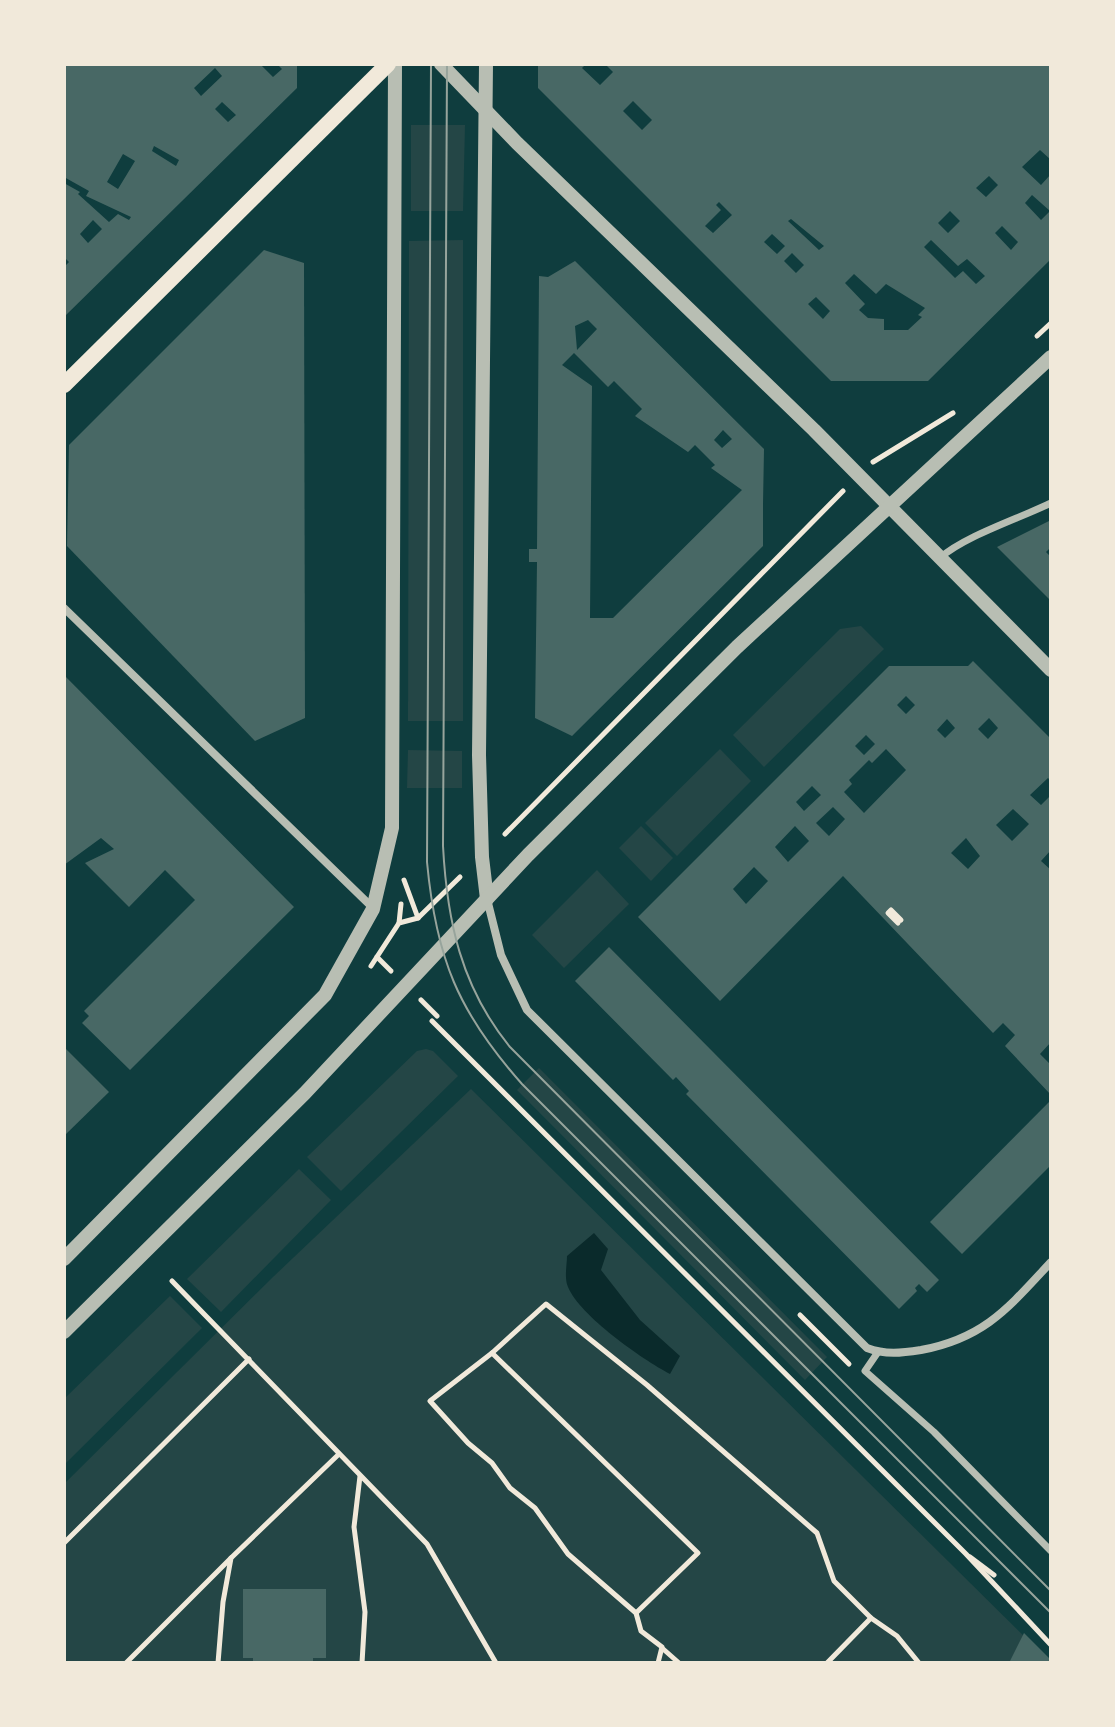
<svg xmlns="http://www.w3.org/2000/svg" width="1115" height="1727" font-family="Cabin,sans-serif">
  <rect width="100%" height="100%" fill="#0f3d3e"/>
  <!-- green -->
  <g fill="#244646">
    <polygon points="411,125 465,125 463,211 411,211"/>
    <polygon points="463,240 463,721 408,721 409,241"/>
    <polygon points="861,626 884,649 764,767 733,735 840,629"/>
    <polygon points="720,749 751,781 677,856 645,823"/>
    <polygon points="408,750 462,751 462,788 407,788"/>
    <polygon points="641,826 673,858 651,881 619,848"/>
    <polygon points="597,870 629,904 564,968 532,935"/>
    <polygon points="426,1049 433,1051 458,1076 341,1191 307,1157 417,1051"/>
    <polygon points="539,1068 827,1357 805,1380 517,1090"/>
    <polygon points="471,1089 1051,1663 64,1663 64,1484 273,1277"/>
    <polygon points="299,1169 331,1200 221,1312 187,1279"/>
    <polygon points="170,1296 202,1328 64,1465 64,1399"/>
  </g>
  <!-- water -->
  <path fill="#0a2a2b" d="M 594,1233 L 608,1249 L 601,1270 L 640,1320 L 680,1356 L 670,1374 C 642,1359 580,1316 568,1287 C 564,1278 567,1265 567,1256 Z"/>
  <!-- building -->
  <g fill="#486865" fill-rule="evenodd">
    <path d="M 64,64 L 260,64 L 273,77 L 282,69 L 277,64 L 297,64 L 297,88 L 64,317 L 64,267 L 69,262 L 64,257 L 64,183 L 80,192 L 78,194 L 109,222 L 118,214 L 129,220 L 131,217 L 86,196 L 89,191 L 64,177 ZM 215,68 L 222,76 L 201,96 L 194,88 ZM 222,102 L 236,115 L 228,122 L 215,109 ZM 154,146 L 179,160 L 176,166 L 152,151 ZM 123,154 L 135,161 L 118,189 L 107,182 ZM 93,220 L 102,229 L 88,243 L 80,234 Z"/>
    <path d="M 538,64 L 586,64 L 582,68 L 600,85 L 613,72 L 605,64 L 1051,64 L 1051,160 L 1040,150 L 1022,167 L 1041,185 L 1051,174 L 1051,259 L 928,381 L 831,381 L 538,88 ZM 633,101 L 652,120 L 642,130 L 623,111 ZM 989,176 L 998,185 L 986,197 L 976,188 ZM 1032,195 L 1050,211 L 1041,220 L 1025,203 ZM 719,202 L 732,215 L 713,233 L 705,226 L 721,210 L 716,205 ZM 950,211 L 960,221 L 948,233 L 938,223 ZM 791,219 L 824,246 L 819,250 L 788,221 ZM 1002,226 L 1018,242 L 1011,250 L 995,233 ZM 772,234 L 785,246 L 777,254 L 764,242 ZM 931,240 L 958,266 L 967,259 L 985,276 L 976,284 L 963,271 L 955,278 L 924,247 ZM 792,253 L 804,265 L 796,273 L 784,261 ZM 854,274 L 876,294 L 886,284 L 925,308 L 918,315 L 922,317 L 908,330 L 884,330 L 884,319 L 868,318 L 859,310 L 865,304 L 845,283 ZM 816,297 L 830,311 L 823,319 L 808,304 Z"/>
    <polygon points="264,250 304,263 305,718 255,741 67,546 69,445"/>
    <path d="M 575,261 L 764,449 L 763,504 L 763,546 L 572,736 L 535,718 L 537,562 L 529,562 L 529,549 L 537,549 L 539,276 L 548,277 ZM 588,320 L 597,329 L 577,350 L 575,326 ZM 574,353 L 608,387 L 614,381 L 642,409 L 635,416 L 688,452 L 695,445 L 715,465 L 711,468 L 742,490 L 613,618 L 590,618 L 592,386 L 562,365 ZM 723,430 L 732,439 L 722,448 L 714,440 Z"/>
    <polygon points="1051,520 1051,547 1046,552 1051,557 1051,601 997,547"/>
    <path d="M 973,661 L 1051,739 L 1051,781 L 1048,778 L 1030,795 L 1041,805 L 1051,795 L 1051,850 L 1041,861 L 1051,870 L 1051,1042 L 1040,1054 L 1051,1065 L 1051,1095 L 1005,1046 L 1015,1035 L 1003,1023 L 993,1033 L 843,876 L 720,1001 L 638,917 L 889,666 L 968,666 ZM 906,696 L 915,705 L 906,714 L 897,705 ZM 989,718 L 998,728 L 988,739 L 978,729 ZM 947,719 L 955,728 L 945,738 L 937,730 ZM 866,735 L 875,744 L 864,755 L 855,746 ZM 886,749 L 906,770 L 864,813 L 844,792 L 852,784 L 849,780 L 869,760 L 872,763 ZM 812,786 L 821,795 L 804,811 L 796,802 ZM 833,807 L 845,819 L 829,836 L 816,823 ZM 1013,809 L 1029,824 L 1012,841 L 996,825 ZM 795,826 L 809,841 L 788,862 L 775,847 ZM 966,838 L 980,856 L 968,869 L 951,853 ZM 754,867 L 768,881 L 746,904 L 733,889 Z"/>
    <polygon points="64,675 294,907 130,1070 82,1023 89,1016 84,1011 195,900 165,870 129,907 85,863 114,849 101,838 64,865"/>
    <polygon points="609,947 939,1280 927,1292 919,1284 915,1288 917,1291 899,1309 686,1094 689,1091 676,1077 673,1080 575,981"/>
    <polygon points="64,1047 109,1092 64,1136"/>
    <polygon points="1051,1100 1051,1165 962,1254 930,1222"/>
    <polygon points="243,1589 326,1589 326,1658 313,1658 313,1663 253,1663 253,1658 243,1658"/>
    <polygon points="1024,1633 1051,1660 1051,1663 1009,1663"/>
  </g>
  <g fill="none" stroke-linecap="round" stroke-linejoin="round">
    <!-- path -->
    <g stroke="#f1e9da" stroke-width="5">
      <polyline points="1037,336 1051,323"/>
      <polyline points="873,462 953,413"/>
      <polyline points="505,834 843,491"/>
      <polyline points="404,880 418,918"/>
      <polyline points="399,923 401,904"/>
      <polyline points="898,923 888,913 891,910 901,920"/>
      <polyline points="377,957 391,971"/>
      <polyline points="371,966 399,923 418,918 460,877"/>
      <polyline points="421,1000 437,1016"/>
      <polyline points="432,1021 966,1554 1051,1645"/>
      <polyline points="172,1281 427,1544 496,1663"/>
      <polyline points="800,1315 849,1364"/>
      <polyline points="492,1353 698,1553 636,1613"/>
      <polyline points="360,1476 354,1527 365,1612 362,1663"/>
      <polyline points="64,1543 249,1359"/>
      <polyline points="970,1557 994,1575"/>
      <polyline points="662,1648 679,1663"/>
      <polyline points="126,1663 231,1558"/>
      <polyline points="218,1663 223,1602 231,1558 339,1454"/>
      <polyline points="658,1663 662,1647 641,1631 636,1613 568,1554 535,1508 510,1488 492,1463 468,1443 430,1401 492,1353 546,1304 647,1385 817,1533 834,1581 871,1618 897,1636 919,1663"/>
      <polyline points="827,1663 871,1618"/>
    </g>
    <!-- pedestrian -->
    <g stroke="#b8beb3" stroke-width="7">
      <path d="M 940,558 C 965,536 1018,519 1051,503"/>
      <polyline points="878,1352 865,1371 934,1432 1051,1551"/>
    </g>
    <!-- minor -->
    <g stroke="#b8beb3" stroke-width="8">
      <polyline points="64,608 373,908"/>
      <path d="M 487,899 L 501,955 L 527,1010 L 867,1348 C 885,1355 902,1353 921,1350 C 985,1338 1009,1307 1051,1262"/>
    </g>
    <!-- tertiary -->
    <g stroke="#b8beb3" stroke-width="14">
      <polyline points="441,64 517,143 814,430 1051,670"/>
      <polyline points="486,64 479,755 482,857 487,899"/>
      <polyline points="64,1259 325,995 373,909 392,828 395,64"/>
      <polyline points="64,1332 305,1093 528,855 737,647 1051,357"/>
    </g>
    <!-- secondary -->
    <polyline stroke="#f1e9da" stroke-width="16" points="64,385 388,64"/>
    <!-- tram -->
    <g stroke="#97a49c" stroke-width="2">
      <path d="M 431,64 L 427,862 C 436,958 458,1012 522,1084 L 1051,1613"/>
      <path d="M 447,64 L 443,846 C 447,921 461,987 510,1047 L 1051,1591"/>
    </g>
  </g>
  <!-- border -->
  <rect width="1115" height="1727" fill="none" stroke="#f1e9da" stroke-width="132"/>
</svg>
